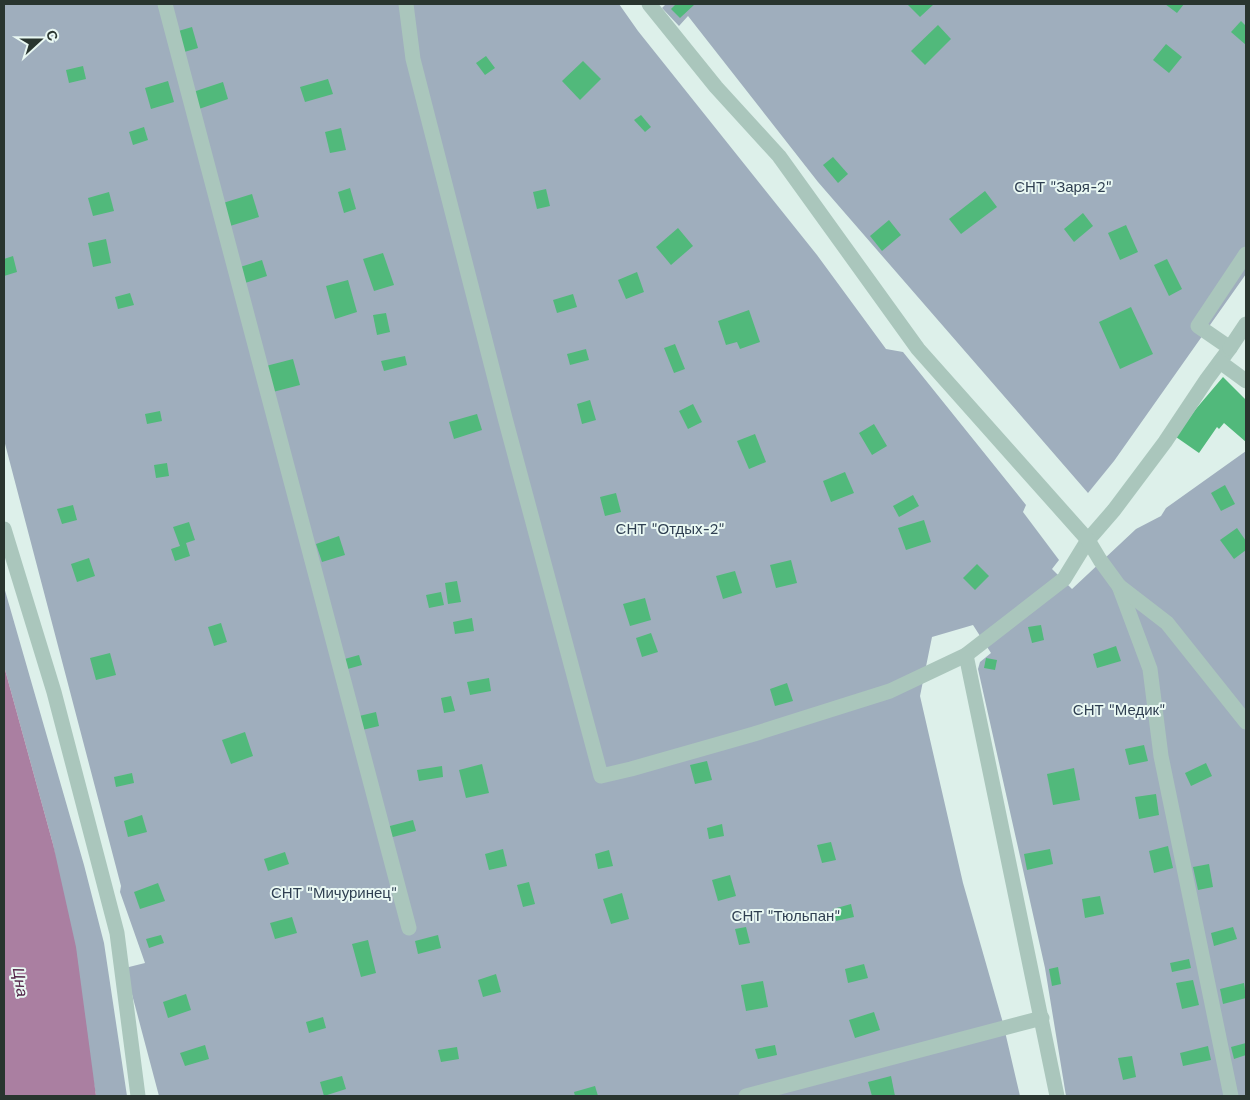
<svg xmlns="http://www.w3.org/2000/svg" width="1250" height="1100" font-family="'Work Sans',sans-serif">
  <rect width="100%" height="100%" fill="#ddf0ea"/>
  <!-- green -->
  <g fill="#9faebd">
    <polygon points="4,4 619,4 638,31 817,255 886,349 903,352 1026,505 1023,512 1059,560 1052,569 1072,589 1136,529 1161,516 1166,508 1246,451 1246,1096 1066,1096 1045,968 978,669 980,662 991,653 973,625 932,637 920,696 963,883 1003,1023 1020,1096 159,1096 125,968 145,963 120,892 121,886 4,440"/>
    <polygon points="666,4 1246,4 1246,274 1114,461 1088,493 818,182 688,16 679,26 662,8"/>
    <polygon points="4,587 84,865 104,943 127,1096 96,1096 53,844 4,666"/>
  </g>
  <!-- water -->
  <polygon fill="#aa7fa1" points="4,666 53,844 76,947 96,1096 4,1096"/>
  <!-- building -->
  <g fill="#51b97b">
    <polygon points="676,4 695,4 680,18 671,9"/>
    <polygon points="907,4 934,4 920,17"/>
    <polygon points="1165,4 1184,4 1177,13"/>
    <polygon points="1241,21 1246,26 1246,45 1231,32"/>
    <polygon points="938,25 951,39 925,65 911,51"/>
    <polygon points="192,27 198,48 181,53 175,32"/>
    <polygon points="1166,44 1182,57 1169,73 1153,60"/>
    <polygon points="486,56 495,68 485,75 476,63"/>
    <polygon points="583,61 601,79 580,100 562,81"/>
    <polygon points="83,66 86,79 69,83 66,70"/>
    <polygon points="328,79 333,94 305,102 300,87"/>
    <polygon points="168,81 174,102 151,109 145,88"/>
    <polygon points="223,82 228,99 199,109 193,92"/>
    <polygon points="641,115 651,127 645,132 634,120"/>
    <polygon points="144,127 148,140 133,145 129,132"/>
    <polygon points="341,128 346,150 330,153 325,132"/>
    <polygon points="833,157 848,174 838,183 823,165"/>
    <polygon points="350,188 356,209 344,213 338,192"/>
    <polygon points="546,189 550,206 537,209 533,192"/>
    <polygon points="985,191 997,207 961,234 949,219"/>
    <polygon points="109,192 114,211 93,216 88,198"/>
    <polygon points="252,194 259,217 230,226 223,203"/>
    <polygon points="1083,213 1093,226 1074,242 1064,229"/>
    <polygon points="889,220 901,235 882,251 870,236"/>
    <polygon points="1126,225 1138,252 1120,260 1108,233"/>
    <polygon points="678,228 693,246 671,265 656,247"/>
    <polygon points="106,239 111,263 93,267 88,243"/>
    <polygon points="383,253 394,285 374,291 363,259"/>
    <polygon points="13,256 17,272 4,276 4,259"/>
    <polygon points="1167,259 1182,289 1169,296 1154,265"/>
    <polygon points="262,260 267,276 242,284 237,268"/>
    <polygon points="637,272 644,292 626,299 618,280"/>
    <polygon points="348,280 357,312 335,319 326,286"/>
    <polygon points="130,293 134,305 118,309 115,297"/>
    <polygon points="573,294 577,307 557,313 553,300"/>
    <polygon points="1131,307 1153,354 1120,369 1099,322"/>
    <polygon points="749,310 760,342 740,349 737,342 726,345 718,321"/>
    <polygon points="386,313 390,332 377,335 373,315"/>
    <polygon points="675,344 685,369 674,373 664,348"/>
    <polygon points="586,349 589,360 570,365 567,354"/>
    <polygon points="405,356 407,365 384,371 381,361"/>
    <polygon points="293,359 300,385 273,392 266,366"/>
    <polygon points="1223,377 1246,400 1246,442 1224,423 1219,429 1217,427 1199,453 1176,437 1195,410"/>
    <polygon points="590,400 596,420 582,424 577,404"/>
    <polygon points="693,404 702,422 688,429 679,411"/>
    <polygon points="160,411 162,421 147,424 145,414"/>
    <polygon points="477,414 482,430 454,439 449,422"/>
    <polygon points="874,424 887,446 872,455 859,433"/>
    <polygon points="755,434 766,462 749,469 737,441"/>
    <polygon points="167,463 169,476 156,478 154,465"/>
    <polygon points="845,472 854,493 831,502 823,481"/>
    <polygon points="1225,485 1235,504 1221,511 1211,493"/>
    <polygon points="616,493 621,512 605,516 600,497"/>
    <polygon points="913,495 919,506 899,517 893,506"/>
    <polygon points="73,505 77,520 62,524 57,509"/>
    <polygon points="924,520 931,542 906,550 898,528"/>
    <polygon points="189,522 195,540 186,543 190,556 175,561 171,549 180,546 173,527"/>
    <polygon points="1237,528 1246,541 1246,550 1234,559 1220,540"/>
    <polygon points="339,536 345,555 322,562 316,544"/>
    <polygon points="89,558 95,576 77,582 71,564"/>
    <polygon points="791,560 797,583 776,588 770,565"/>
    <polygon points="977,564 989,576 975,590 963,578"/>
    <polygon points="735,571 742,593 723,599 716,576"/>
    <polygon points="457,581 461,602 448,604 445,583"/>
    <polygon points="441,592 444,605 429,608 426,595"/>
    <polygon points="645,598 651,620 630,626 623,604"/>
    <polygon points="472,618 474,631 455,634 453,622"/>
    <polygon points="221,623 227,642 214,646 208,627"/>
    <polygon points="1041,625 1044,640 1032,643 1028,627"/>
    <polygon points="651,633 658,652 642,657 636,638"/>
    <polygon points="1116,646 1121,661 1097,668 1093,654"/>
    <polygon points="110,653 116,675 96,680 90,658"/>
    <polygon points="359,655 362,665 344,670 341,660"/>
    <polygon points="986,658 997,660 995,670 984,668"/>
    <polygon points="489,678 491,691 470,695 467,682"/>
    <polygon points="787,683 793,701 775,706 770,689"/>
    <polygon points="451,696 455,711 444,713 441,698"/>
    <polygon points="376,712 379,726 358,731 355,717"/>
    <polygon points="245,732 253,756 231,764 222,740"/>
    <polygon points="1144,745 1148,761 1129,765 1125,749"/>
    <polygon points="707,761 712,780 695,784 690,765"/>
    <polygon points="1206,763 1212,776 1191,786 1185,773"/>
    <polygon points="482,764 489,793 466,798 459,770"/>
    <polygon points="442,766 443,777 419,781 417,770"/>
    <polygon points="1074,768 1080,800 1053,805 1047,774"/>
    <polygon points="132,773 134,783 116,787 114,777"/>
    <polygon points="1156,794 1159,815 1139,819 1135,797"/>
    <polygon points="142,815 147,832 128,837 124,821"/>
    <polygon points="413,820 416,831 389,838 386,827"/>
    <polygon points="722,824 724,836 709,839 707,828"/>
    <polygon points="831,842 836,860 822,863 817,845"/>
    <polygon points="1168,846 1173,868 1154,873 1149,851"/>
    <polygon points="503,849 507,866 489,870 485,854"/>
    <polygon points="1050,849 1053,864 1027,870 1024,854"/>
    <polygon points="609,850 613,866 598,869 595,854"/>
    <polygon points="285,852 289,864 268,871 264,859"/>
    <polygon points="1209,864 1213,887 1198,890 1193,867"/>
    <polygon points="730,875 736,896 718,901 712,880"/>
    <polygon points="529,882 535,904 523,907 517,885"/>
    <polygon points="158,883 165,901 140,909 134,892"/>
    <polygon points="622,893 629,919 611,924 603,899"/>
    <polygon points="1100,896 1104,914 1085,918 1082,899"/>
    <polygon points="851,904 854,917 836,921 833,909"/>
    <polygon points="292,917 297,933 275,939 270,923"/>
    <polygon points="746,927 750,943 739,945 735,929"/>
    <polygon points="1233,927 1237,939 1214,946 1211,933"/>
    <polygon points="161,935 164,943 149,948 146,939"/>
    <polygon points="438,935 441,948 418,954 415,941"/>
    <polygon points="368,940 376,973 361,977 352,944"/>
    <polygon points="1189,959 1191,968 1172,972 1170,963"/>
    <polygon points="864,964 868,978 848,983 845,969"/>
    <polygon points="1058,967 1061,984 1052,986 1049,969"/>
    <polygon points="496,974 501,992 483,997 478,980"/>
    <polygon points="1193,980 1199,1005 1182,1009 1176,983"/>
    <polygon points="763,981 768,1007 746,1011 741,985"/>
    <polygon points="1244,983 1246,998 1223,1004 1220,989"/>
    <polygon points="186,994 191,1010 168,1018 163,1002"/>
    <polygon points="874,1012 880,1030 855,1038 849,1020"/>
    <polygon points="323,1017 326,1028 309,1033 306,1022"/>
    <polygon points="1246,1043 1246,1055 1234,1059 1231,1047"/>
    <polygon points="205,1045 209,1059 185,1066 180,1053"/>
    <polygon points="775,1045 777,1055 758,1059 755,1049"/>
    <polygon points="1208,1046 1211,1060 1183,1066 1180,1053"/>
    <polygon points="457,1047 459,1059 441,1062 438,1050"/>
    <polygon points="1132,1056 1136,1077 1123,1080 1118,1058"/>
    <polygon points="342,1076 346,1089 324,1096 320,1082"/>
    <polygon points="891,1076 895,1096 872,1096 868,1082"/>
    <polygon points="595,1086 598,1096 575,1096 574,1092"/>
  </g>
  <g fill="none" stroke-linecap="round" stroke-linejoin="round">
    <!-- minor -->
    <g stroke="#aac6bc" stroke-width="15">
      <polyline points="165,4 409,928"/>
      <polyline points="406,4 413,59 505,418 601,776 631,769 754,734 890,691 966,655 1064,579 1088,540 1114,510 1165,442 1207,379 1230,348 1198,326 1246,254"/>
      <polyline points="649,4 716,87 779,156 918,349 1088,540 1100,560 1119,586 1150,669 1161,756 1231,1096"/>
      <polyline points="1230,348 1246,324"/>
      <polyline points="1220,362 1246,381"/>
      <polyline points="4,529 54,692 117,933 138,1096"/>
      <polyline points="1119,586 1167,623 1246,722"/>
      <polyline points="966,655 1057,1096"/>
      <polyline points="746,1096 1042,1018"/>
    </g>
  </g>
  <g text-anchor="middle" stroke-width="4" stroke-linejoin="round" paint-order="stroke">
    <!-- park labels -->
    <g font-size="15" fill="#2f3f51" stroke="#e9f8f3">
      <text x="1063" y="192">СНТ "Заря-2"</text>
      <text x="670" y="534">СНТ "Отдых-2"</text>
      <text x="1119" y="715">СНТ "Медик"</text>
      <text x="334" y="898">СНТ "Мичуринец"</text>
      <text x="786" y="921">СНТ "Тюльпан"</text>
    </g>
    <!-- water labels -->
    <g font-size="16" font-style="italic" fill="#522347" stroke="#e9f8f3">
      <text transform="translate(21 982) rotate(81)" y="6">Цна</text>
    </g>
  </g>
  <!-- border -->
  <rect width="1250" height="1100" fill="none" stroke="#29352f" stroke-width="10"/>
  <!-- north arrow -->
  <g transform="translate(40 40) rotate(69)" stroke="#e9f8f3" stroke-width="4" paint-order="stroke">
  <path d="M0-4L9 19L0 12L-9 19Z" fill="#29352f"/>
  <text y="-8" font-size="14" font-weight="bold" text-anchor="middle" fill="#29352f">С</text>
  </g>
</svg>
